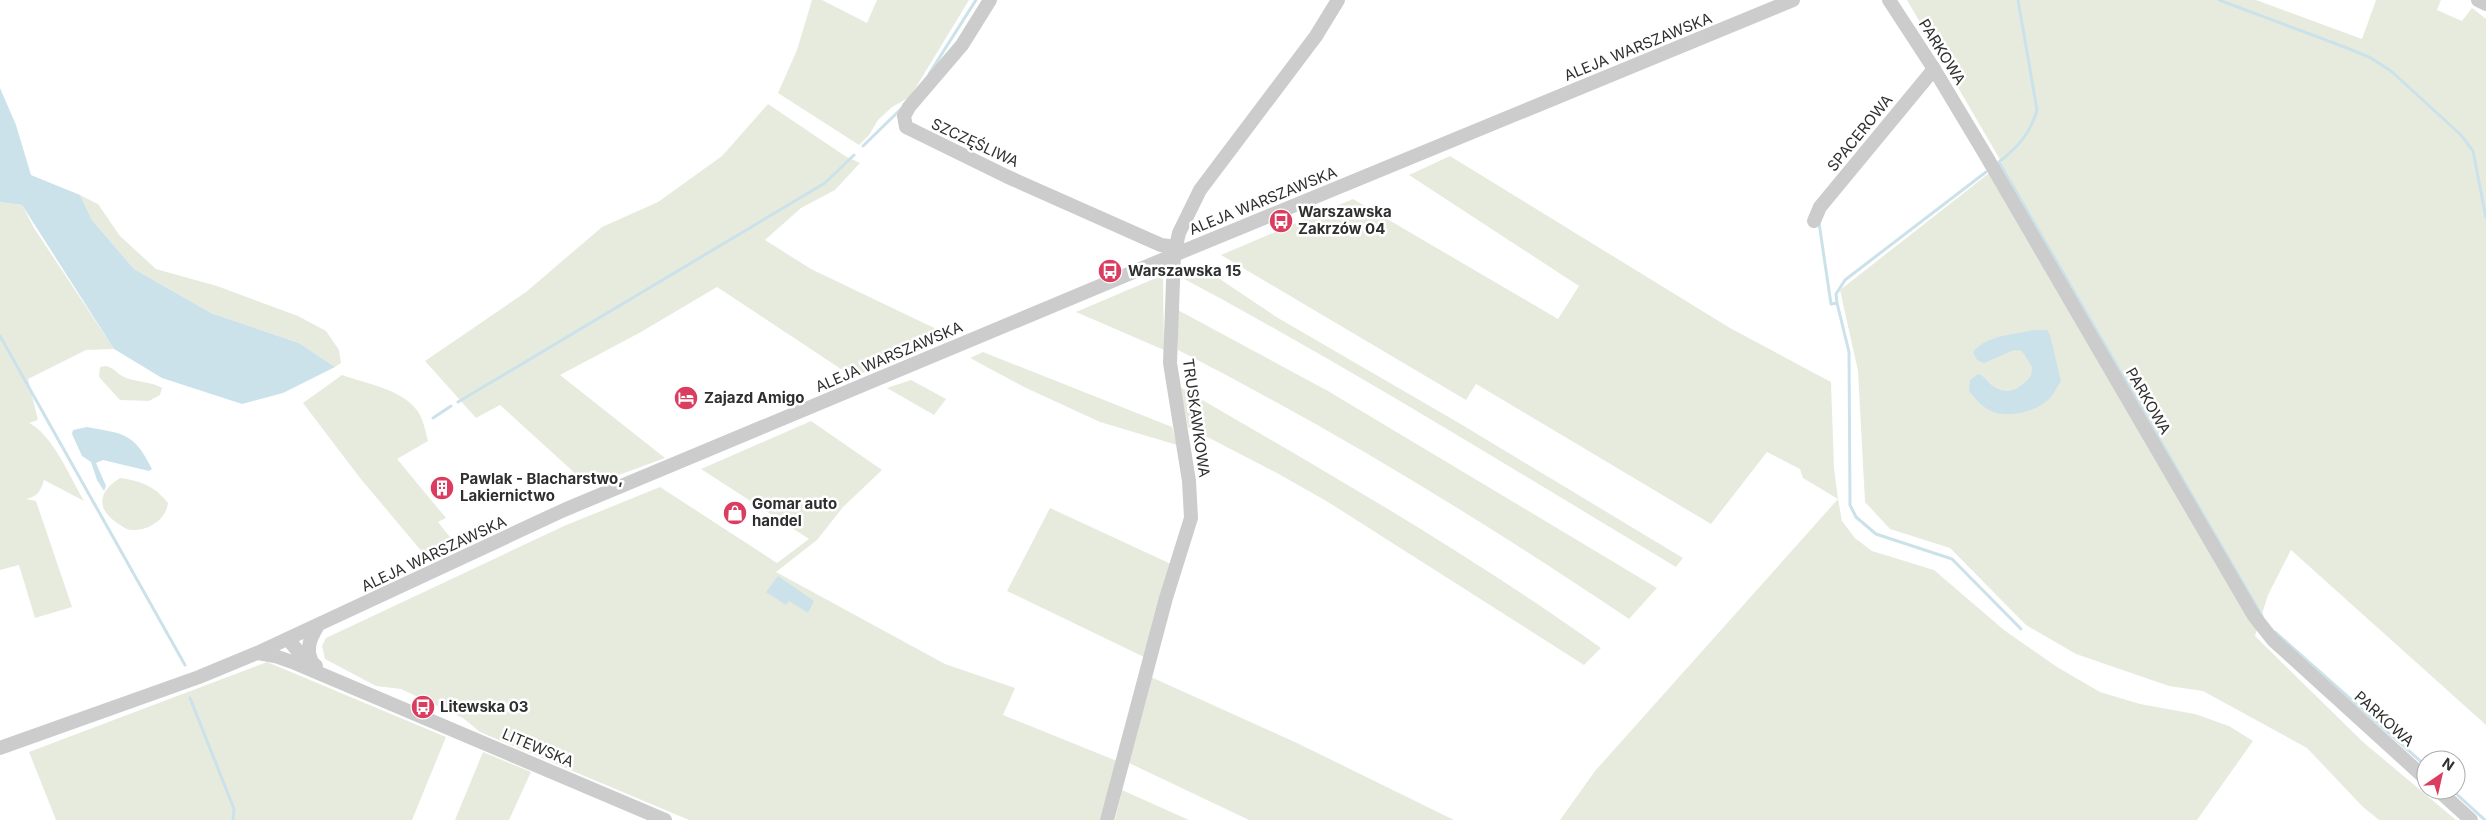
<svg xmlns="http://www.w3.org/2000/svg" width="2486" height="820" font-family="Inter,sans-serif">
  <rect width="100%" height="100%" fill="#fff"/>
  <!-- green -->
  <g fill="#e7ebde">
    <polygon points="812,0 822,0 867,23 877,0 969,0 910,97 892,107 878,120 869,135 859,145 778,93 797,50"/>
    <polygon points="1907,0 2256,0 2362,39 2376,0 2441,0 2437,10 2462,21 2472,8 2486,19 2486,725 2291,550 2268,595 2255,636 2363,742 2456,820 2379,820 2363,807 2307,748 2203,691 2169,686 2076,654 2026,625 1950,548 1890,529 1865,502 1858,371 1840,290 2002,163"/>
    <polygon points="768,104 845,156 860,163 835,190 801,208 765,240 811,269 953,337 853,377 717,287 641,332 560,375 665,458 589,486 500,405 476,418 425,361 526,292 602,227 658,202 722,156"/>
    <polygon points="1450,156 1730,328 1831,382 1834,468 1838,499 1842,521 1855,538 1872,551 1934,570 2004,630 2057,667 2100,692 2140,704 2195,714 2229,726 2253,741 2197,820 1560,820 1595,771 1838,499 1803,478 1800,469 1767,452 1711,524 1476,384 1466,400 1221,255 1353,199 1558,319 1579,286 1409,175"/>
    <polygon points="80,195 98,204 120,236 156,269 217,286 298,316 326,331 339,350 341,363 335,367 299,343 211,313 134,269 92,220"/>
    <path d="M 0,202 L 22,205 L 34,228 L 114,349 L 86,350 L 28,379 L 38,420 L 29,423 C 53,435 70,477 84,501 L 44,480 C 41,491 37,497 26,499 L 36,501 L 72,607 L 35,618 L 19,565 L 0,570 Z"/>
    <path d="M 1199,265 L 1278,318 L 1459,423 L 1683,558 L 1676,567 C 1511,468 1347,366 1177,275 Z"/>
    <polygon points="1163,275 1164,350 1076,312"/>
    <path d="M 1176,309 L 1328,391 L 1657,588 L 1629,619 C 1484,521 1334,430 1178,350 Z"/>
    <polygon points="983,352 1172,427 1177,445 1100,422 1024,387 970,358"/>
    <path d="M 106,366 C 113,368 114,370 119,374 C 131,383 149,380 162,388 L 160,395 L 149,401 L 120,400 L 99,377 L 100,367 Z"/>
    <path d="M 342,375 C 367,384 407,390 420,415 C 424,423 426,433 428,441 L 397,459 L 446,518 L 438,522 L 457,546 L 429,560 L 360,478 L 303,403 Z"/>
    <polygon points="911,380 946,399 934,415 887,388"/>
    <path d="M 1180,387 C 1323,470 1467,552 1601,648 L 1584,665 L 1328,502 L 1277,473 L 1188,427 Z"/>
    <polygon points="811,421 882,470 843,507 817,540 776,572 945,664 1015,688 1003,715 1117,761 1100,820 689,820 480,732 463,718 401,689 376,686 325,659 322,646 326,638 564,526 660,487 777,563 809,539 701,469"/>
    <path d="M 120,478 C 141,481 155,486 168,503 C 166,520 148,531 131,530 C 126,530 121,525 117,523 C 95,508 99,491 120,478 Z"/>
    <polygon points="1050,508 1171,564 1144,657 1007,591"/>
    <polygon points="267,662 446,737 412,820 56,820 29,752"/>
    <polygon points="1151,677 1297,743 1454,820 1249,820 1129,763"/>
    <polygon points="483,752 531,772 509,820 455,820"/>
    <polygon points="1122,790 1189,820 1115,820"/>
  </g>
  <!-- water -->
  <g fill="#cbe2ea">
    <polygon points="0,88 16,125 31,175 80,195 92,220 134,269 211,313 299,343 335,367 283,393 242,404 162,378 114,349 22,205 0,202"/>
    <path d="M 2033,330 L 2047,330 L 2050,335 L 2061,381 C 2057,387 2053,396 2048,400 C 2034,413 2005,419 1989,410 C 1981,406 1975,398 1969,391 L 1970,380 L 1978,374 C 1985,376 1987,382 1993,386 C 2008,397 2021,388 2031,376 L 2032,367 L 2022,351 L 2014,350 L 1984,363 L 1977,360 L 1973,352 C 1987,335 2013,335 2033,330 Z"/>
    <path d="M 87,427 C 125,434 134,433 152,469 L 149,471 L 103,460 L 96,463 L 106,486 L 104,491 L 97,480 L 91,462 L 82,456 L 72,434 L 73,430 Z"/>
    <polygon points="778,576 814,601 808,613 789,601 786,605 766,592"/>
  </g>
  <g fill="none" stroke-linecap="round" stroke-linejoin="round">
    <!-- stream -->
    <g stroke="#cbe2ea" stroke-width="3">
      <path d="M 2018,0 L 2037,110 C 2030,134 2018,147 1999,162 L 2262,616"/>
      <polyline points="2219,0 2347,48 2371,58 2391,71 2461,135 2473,151 2486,218"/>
      <polyline points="929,74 976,0"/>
      <polyline points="863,146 902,108"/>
      <polyline points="1819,223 1831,304 1837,303 1836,294 1845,280 1986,172"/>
      <polyline points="1837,303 1849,352 1850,505 1856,517 1876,534 1952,559 2021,629"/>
      <polyline points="0,336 185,665"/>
      <polyline points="458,402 825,183 854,155"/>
      <polyline points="433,418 451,406"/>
      <polyline points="2275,632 2426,766"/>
      <polyline points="190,698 234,809 233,820"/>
      <polyline points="2452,790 2485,820"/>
    </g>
    <!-- minor -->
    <g stroke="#ccc" stroke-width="14">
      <polyline points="990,0 962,45 909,107 904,116 906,127 1008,177 1161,245 1176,247"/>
      <polyline points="1889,0 1934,69 1985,154 2254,616 2273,640 2426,779"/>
      <polyline points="2478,0 2486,4"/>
      <polyline points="1814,221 1820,207 1934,69"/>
      <polyline points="288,639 301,655 316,666"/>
      <polyline points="258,653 275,656 295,663 665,820"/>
      <path d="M 314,665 C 305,652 309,640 317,627"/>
      <polyline points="0,748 199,677 257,653 564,510 1174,255 1793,0"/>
      <polyline points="2438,790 2471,820"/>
      <polyline points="1107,820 1166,598 1191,518 1189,481 1170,363 1174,255 1179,233 1200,190 1316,36 1338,0"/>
    </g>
  </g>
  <!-- icons -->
  <defs>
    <g id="bus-disc" transform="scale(1.25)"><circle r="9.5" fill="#da3d5f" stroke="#fff"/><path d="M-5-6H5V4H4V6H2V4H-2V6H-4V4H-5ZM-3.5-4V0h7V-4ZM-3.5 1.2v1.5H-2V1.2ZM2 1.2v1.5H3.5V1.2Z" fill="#fff"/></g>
    <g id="hotel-disc" transform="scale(1.25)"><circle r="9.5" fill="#da3d5f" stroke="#fff"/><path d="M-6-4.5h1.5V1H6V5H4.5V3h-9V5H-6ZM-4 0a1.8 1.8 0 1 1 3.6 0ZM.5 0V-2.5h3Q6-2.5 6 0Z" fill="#fff"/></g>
    <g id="building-disc" transform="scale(1.25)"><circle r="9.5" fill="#da3d5f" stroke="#fff"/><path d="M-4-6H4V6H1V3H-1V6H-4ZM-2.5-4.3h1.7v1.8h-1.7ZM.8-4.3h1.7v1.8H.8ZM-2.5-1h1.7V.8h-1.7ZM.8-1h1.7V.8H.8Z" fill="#fff"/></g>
    <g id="shop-disc" transform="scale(1.25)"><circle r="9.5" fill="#da3d5f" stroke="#fff"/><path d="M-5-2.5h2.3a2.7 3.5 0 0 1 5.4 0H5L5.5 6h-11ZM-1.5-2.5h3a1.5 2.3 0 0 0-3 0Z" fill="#fff"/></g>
  </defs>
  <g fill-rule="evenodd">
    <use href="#bus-disc" x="1281" y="221"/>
    <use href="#bus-disc" x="1110" y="271"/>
    <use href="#hotel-disc" x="686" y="398"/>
    <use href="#building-disc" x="442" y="488"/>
    <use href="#shop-disc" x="735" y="513"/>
    <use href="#bus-disc" x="423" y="707"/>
  </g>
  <g text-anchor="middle" stroke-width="5" stroke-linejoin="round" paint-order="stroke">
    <!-- street labels -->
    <g font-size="15" fill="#2f2f2f" stroke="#fff">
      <text transform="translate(1638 47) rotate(-22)" y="5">ALEJA WARSZAWSKA</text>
      <text transform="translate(1942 52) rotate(58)" y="5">PARKOWA</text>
      <text transform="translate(1860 133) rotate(-51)" y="5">SPACEROWA</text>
      <text transform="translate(975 143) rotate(25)" y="5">SZCZĘŚLIWA</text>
      <text transform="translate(1263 201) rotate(-22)" y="5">ALEJA WARSZAWSKA</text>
      <text transform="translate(889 357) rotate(-23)" y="5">ALEJA WARSZAWSKA</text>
      <text transform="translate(2148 401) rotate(60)" y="5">PARKOWA</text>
      <text transform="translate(1196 418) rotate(82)" y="5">TRUSKAWKOWA</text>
      <text transform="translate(434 554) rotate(-25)" y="5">ALEJA WARSZAWSKA</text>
      <text transform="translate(2384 719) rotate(42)" y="5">PARKOWA</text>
      <text transform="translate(538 748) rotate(23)" y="5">LITEWSKA</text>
    </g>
    <!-- poi labels -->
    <g font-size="15" font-weight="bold" fill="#2f2f2f" stroke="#fff" text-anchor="start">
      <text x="1298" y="217">Warszawska<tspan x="1298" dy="17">Zakrzów 04</tspan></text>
      <text x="1128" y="276">Warszawska 15</text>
      <text x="704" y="403">Zajazd Amigo</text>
      <text x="460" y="484">Pawlak - Blacharstwo,<tspan x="460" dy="17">Lakiernictwo</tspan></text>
      <text x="752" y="509">Gomar auto<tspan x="752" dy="17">handel</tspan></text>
      <text x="440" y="712">Litewska 03</text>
    </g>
  </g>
  <!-- north arrow -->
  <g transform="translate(2441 775) rotate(34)"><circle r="24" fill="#ffffff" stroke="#acacac"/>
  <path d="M0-4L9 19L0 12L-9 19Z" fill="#da3d5f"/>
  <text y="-8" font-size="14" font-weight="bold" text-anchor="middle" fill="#2f2f2f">N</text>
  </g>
</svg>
